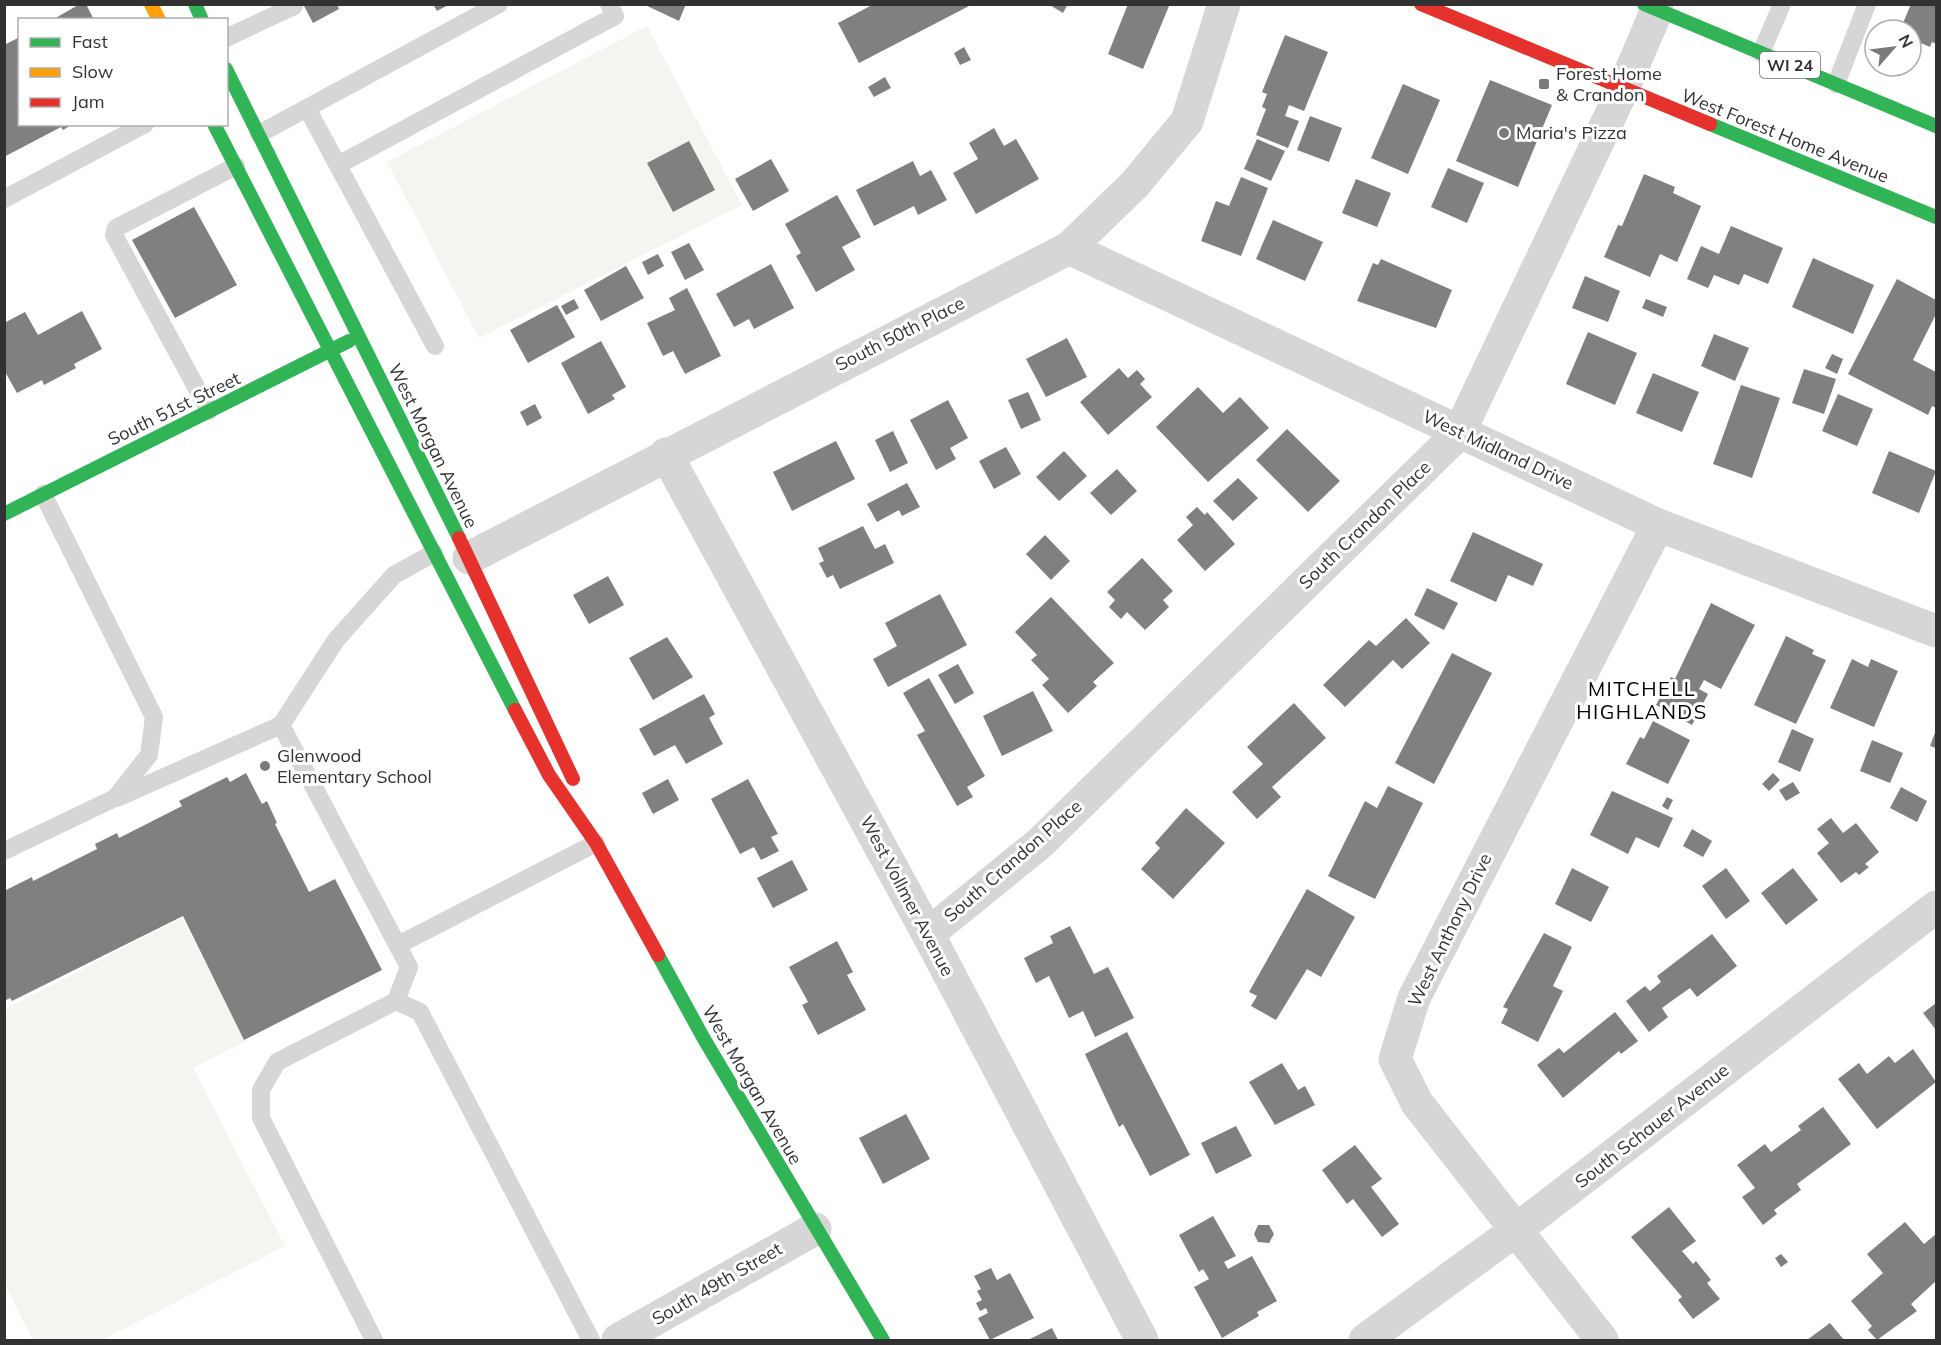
<svg xmlns="http://www.w3.org/2000/svg" width="1941" height="1345" font-family="Mulish,sans-serif">
  <rect width="100%" height="100%" fill="#fff"/>
  <!-- green -->
  <g fill="#f2f6ee">
    <polygon points="647,26 742,205 479,338 387,162"/>
    <polygon points="182,918 246,1041 193,1068 285,1246 102,1340 33,1340 5,1285 5,1009"/>
  </g>
  <!-- building -->
  <g fill="#808080">
    <polygon points="80,4 86,4 94,20 52,20"/>
    <polygon points="303,4 337,4 339,9 313,23"/>
    <polygon points="433,4 450,4 437,11"/>
    <polygon points="643,4 686,4 679,21"/>
    <polygon points="874,4 973,4 859,63 838,23"/>
    <polygon points="1048,4 1068,4 1063,13"/>
    <polygon points="1128,4 1169,6 1143,69 1108,54"/>
    <polygon points="1911,4 1936,4 1936,44 1932,42 1930,47 1916,41 1918,36 1911,30 1901,28"/>
    <polygon points="1285,35 1328,52 1304,111 1289,105 1285,116 1299,121 1288,148 1256,135 1266,109 1262,107 1267,94 1262,92"/>
    <polygon points="20,37 20,124 73,124 63,130 61,127 4,157 4,45"/>
    <polygon points="964,47 971,60 960,65 954,53"/>
    <polygon points="885,77 891,88 874,97 868,87"/>
    <polygon points="1490,80 1552,105 1518,187 1456,161"/>
    <polygon points="1403,84 1440,100 1408,174 1371,158"/>
    <polygon points="1310,116 1342,128 1329,162 1297,150"/>
    <polygon points="994,128 1004,146 1016,139 1039,179 976,214 953,173 978,159 969,143"/>
    <polygon points="1257,139 1285,151 1271,181 1244,169"/>
    <polygon points="689,141 715,190 673,212 647,163"/>
    <polygon points="771,159 789,191 753,211 735,179"/>
    <polygon points="913,161 920,176 931,170 947,200 918,215 914,206 874,226 856,190"/>
    <polygon points="1448,168 1484,183 1467,223 1431,207"/>
    <polygon points="1644,174 1675,187 1673,193 1701,206 1677,262 1660,254 1650,277 1604,257 1618,225 1622,226"/>
    <polygon points="1241,177 1268,188 1241,256 1201,241 1216,201 1229,206"/>
    <polygon points="1356,179 1391,193 1377,227 1342,213"/>
    <polygon points="837,195 861,237 842,247 855,270 816,292 796,256 801,253 785,224"/>
    <polygon points="194,207 237,285 175,318 132,240"/>
    <polygon points="1273,220 1323,242 1305,281 1256,259"/>
    <polygon points="1731,226 1783,248 1768,284 1744,274 1739,285 1714,275 1708,288 1687,279 1701,246 1719,254"/>
    <polygon points="689,243 704,270 685,280 671,252"/>
    <polygon points="658,254 664,266 648,275 642,262"/>
    <polygon points="1813,258 1874,285 1853,334 1792,307"/>
    <polygon points="1381,259 1452,290 1436,328 1357,301 1373,263 1378,265"/>
    <polygon points="771,264 794,308 754,329 749,319 734,327 716,294"/>
    <polygon points="626,266 644,298 601,321 584,290"/>
    <polygon points="1585,276 1620,291 1608,322 1572,308"/>
    <polygon points="1897,279 1936,300 1936,314 1913,360 1936,372 1936,408 1932,406 1928,415 1848,374"/>
    <polygon points="687,288 721,356 685,374 673,351 663,356 647,323 675,310 669,298"/>
    <polygon points="574,299 579,308 566,315 561,306"/>
    <polygon points="1646,299 1667,307 1663,317 1642,308"/>
    <polygon points="557,305 575,337 528,363 510,330"/>
    <polygon points="82,311 102,349 74,364 76,368 44,385 42,380 17,393 4,370 4,323 25,312 38,335"/>
    <polygon points="1588,332 1637,353 1615,405 1566,384"/>
    <polygon points="1714,334 1749,348 1735,381 1701,366"/>
    <polygon points="1067,338 1087,377 1046,397 1026,359"/>
    <polygon points="601,341 626,387 612,395 615,399 588,414 561,363"/>
    <polygon points="1832,354 1843,359 1837,374 1825,368"/>
    <polygon points="1119,368 1128,378 1137,370 1145,379 1140,384 1152,397 1108,435 1080,402"/>
    <polygon points="1804,369 1836,379 1824,414 1792,403"/>
    <polygon points="1653,373 1699,392 1682,432 1636,413"/>
    <polygon points="1741,385 1780,398 1752,478 1713,464"/>
    <polygon points="1198,387 1223,413 1240,397 1269,428 1208,482 1156,427"/>
    <polygon points="1028,392 1041,420 1021,429 1008,400"/>
    <polygon points="1838,394 1873,409 1857,446 1822,431"/>
    <polygon points="948,400 968,438 950,448 956,459 936,470 910,420"/>
    <polygon points="535,404 542,418 527,426 520,412"/>
    <polygon points="1287,429 1340,481 1308,512 1256,460"/>
    <polygon points="893,431 908,463 890,472 875,440"/>
    <polygon points="836,441 855,479 792,511 773,472"/>
    <polygon points="1006,447 1021,474 994,489 979,461"/>
    <polygon points="1064,451 1087,476 1059,501 1036,477"/>
    <polygon points="1889,451 1936,471 1919,513 1872,493"/>
    <polygon points="1117,469 1137,491 1111,515 1090,493"/>
    <polygon points="1238,478 1258,498 1233,521 1213,501"/>
    <polygon points="907,483 920,507 902,516 899,510 877,522 867,504"/>
    <polygon points="1197,507 1205,515 1207,512 1235,544 1205,571 1177,540 1193,525 1186,517"/>
    <polygon points="863,526 875,549 885,544 894,563 840,589 833,575 827,578 819,563 824,561 818,548"/>
    <polygon points="1473,532 1543,564 1533,586 1508,575 1496,602 1450,581"/>
    <polygon points="1045,535 1070,561 1051,580 1026,554"/>
    <polygon points="1142,558 1173,591 1163,600 1169,607 1145,630 1127,612 1121,619 1109,607 1115,600 1107,592"/>
    <polygon points="608,576 624,605 589,624 573,595"/>
    <polygon points="1427,588 1458,603 1444,630 1414,615"/>
    <polygon points="940,594 967,645 888,687 873,659 897,646 885,623"/>
    <polygon points="1051,597 1114,663 1093,682 1097,686 1068,713 1042,685 1049,679 1031,660 1037,655 1015,632"/>
    <polygon points="1711,603 1755,625 1721,689 1704,680 1699,689 1708,694 1692,725 1656,705 1671,677 1675,679"/>
    <polygon points="1406,618 1430,643 1402,669 1393,660 1345,707 1323,685 1369,640 1376,646"/>
    <polygon points="1786,636 1814,650 1812,654 1826,660 1796,724 1754,705"/>
    <polygon points="667,637 693,677 653,700 629,658"/>
    <polygon points="1452,653 1492,673 1434,784 1395,763"/>
    <polygon points="1852,659 1868,667 1871,659 1898,671 1874,727 1830,708"/>
    <polygon points="958,664 974,693 955,704 938,675"/>
    <polygon points="929,678 985,776 967,787 973,797 957,806 917,735 925,731 903,693"/>
    <polygon points="1033,691 1053,731 1002,756 983,716"/>
    <polygon points="704,694 715,714 709,718 723,744 686,764 675,745 654,756 639,729"/>
    <polygon points="1294,703 1326,738 1272,787 1281,797 1257,819 1232,792 1263,764 1247,747"/>
    <polygon points="1653,721 1690,740 1668,784 1626,764 1640,737 1644,739"/>
    <polygon points="1792,729 1814,739 1800,772 1778,762"/>
    <polygon points="1936,730 1936,748 1930,746"/>
    <polygon points="1872,740 1903,753 1890,783 1860,771"/>
    <polygon points="246,773 262,804 267,801 277,823 275,824 309,892 335,879 382,970 244,1040 183,916 12,1001 10,998 4,1001 4,891 32,877 33,881 97,849 95,844 117,833 119,838 182,806 179,801 227,777 230,782"/>
    <polygon points="1773,773 1780,780 1769,791 1762,784"/>
    <polygon points="668,779 679,800 653,814 642,793"/>
    <polygon points="748,779 778,834 771,837 779,851 761,860 754,847 740,854 711,799"/>
    <polygon points="1793,782 1800,793 1786,801 1779,790"/>
    <polygon points="1388,786 1423,803 1375,899 1328,876 1365,801 1377,808"/>
    <polygon points="1901,787 1927,801 1917,822 1890,808"/>
    <polygon points="1612,791 1673,818 1659,848 1636,837 1628,854 1590,835"/>
    <polygon points="1667,797 1673,800 1668,810 1662,806"/>
    <polygon points="1186,808 1225,843 1173,899 1141,869 1160,848 1155,843"/>
    <polygon points="1831,818 1843,833 1856,823 1879,852 1865,864 1869,867 1859,875 1856,872 1841,883 1817,853 1829,843 1817,829"/>
    <polygon points="1692,829 1712,841 1703,857 1683,846"/>
    <polygon points="792,860 808,890 773,908 757,878"/>
    <polygon points="1572,868 1609,887 1591,922 1555,904"/>
    <polygon points="1726,868 1750,901 1726,919 1702,886"/>
    <polygon points="1793,868 1818,900 1786,925 1761,893"/>
    <polygon points="1307,889 1355,917 1321,977 1307,969 1276,1020 1251,1006 1257,996 1249,992"/>
    <polygon points="1070,926 1094,974 1108,967 1134,1018 1095,1037 1083,1011 1069,1018 1049,976 1036,983 1024,958 1053,943 1050,936"/>
    <polygon points="1544,933 1572,947 1553,986 1563,991 1538,1042 1501,1023 1508,1009 1503,1007"/>
    <polygon points="1712,934 1737,966 1697,997 1690,988 1673,1000 1662,1008 1668,1017 1649,1032 1626,1001 1645,986 1650,991 1661,982 1657,976"/>
    <polygon points="837,941 853,972 847,975 866,1010 818,1035 802,1005 808,1002 789,967"/>
    <polygon points="1936,1003 1936,1030 1923,1013"/>
    <polygon points="1615,1012 1638,1041 1621,1054 1619,1051 1563,1098 1537,1065 1559,1048 1564,1053"/>
    <polygon points="1127,1032 1190,1155 1150,1176 1123,1124 1119,1127 1085,1054"/>
    <polygon points="1913,1049 1936,1082 1877,1129 1838,1079 1859,1063 1867,1074 1889,1056 1895,1063"/>
    <polygon points="1282,1063 1298,1090 1305,1086 1315,1105 1275,1125 1249,1082"/>
    <polygon points="1823,1107 1851,1144 1797,1184 1801,1190 1774,1210 1777,1214 1763,1225 1742,1197 1755,1188 1737,1165 1765,1144 1771,1152 1801,1130 1798,1126"/>
    <polygon points="906,1114 930,1159 883,1184 859,1138"/>
    <polygon points="1236,1126 1252,1156 1216,1174 1201,1143"/>
    <polygon points="1355,1145 1382,1179 1371,1187 1399,1224 1382,1237 1353,1199 1347,1204 1322,1170"/>
    <polygon points="1669,1207 1696,1241 1682,1251 1693,1264 1696,1261 1711,1280 1707,1283 1720,1299 1693,1319 1678,1300 1682,1297 1631,1237"/>
    <polygon points="1213,1216 1236,1256 1224,1262 1228,1269 1252,1256 1277,1301 1257,1312 1259,1316 1222,1338 1194,1287 1209,1279 1203,1269 1199,1272 1179,1235"/>
    <polygon points="1905,1222 1924,1244 1936,1234 1936,1281 1911,1304 1917,1311 1877,1340 1868,1330 1872,1326 1851,1301 1883,1273 1867,1254"/>
    <polygon points="1258,1225 1269,1225 1274,1234 1269,1243 1258,1242 1254,1234"/>
    <polygon points="1781,1254 1788,1262 1781,1267 1775,1258"/>
    <polygon points="991,1268 997,1280 1010,1273 1034,1318 990,1340 978,1318 988,1313 986,1308 980,1311 976,1303 982,1300 977,1291 981,1289 974,1276"/>
    <polygon points="1830,1323 1844,1340 1807,1340"/>
    <polygon points="1052,1328 1058,1340 1028,1340"/>
  </g>
  <g fill="none" stroke-linecap="round" stroke-linejoin="round">
    <!-- lane -->
    <g stroke="#d6d6d6" stroke-width="18">
      <polyline points="226,38 294,6"/>
      <polyline points="1761,53 1782,4"/>
      <polyline points="1836,84 1867,4"/>
      <polyline points="307,108 435,346"/>
      <polyline points="259,134 499,4"/>
      <polyline points="338,165 615,16 609,4"/>
      <polyline points="4,199 145,124"/>
      <polyline points="209,411 114,235 116,228 236,166"/>
      <polyline points="117,798 281,725"/>
      <polyline points="4,851 115,798 149,755 154,717 43,494"/>
      <polyline points="398,945 596,843"/>
      <polyline points="396,1001 420,1012 591,1340"/>
      <polyline points="374,1340 261,1118 261,1090 277,1062 396,1001 409,967 281,725 336,640 394,575 434,553"/>
    </g>
    <!-- street -->
    <g stroke="#d6d6d6" stroke-width="33">
      <polyline points="1069,248 1658,525 1936,631"/>
      <polyline points="666,454 928,934 1142,1340"/>
      <polyline points="469,558 1069,248 1135,184 1187,121 1224,4"/>
      <polyline points="928,934 1040,843 1459,433 1623,89 1657,10"/>
      <polyline points="618,1340 815,1229"/>
      <polyline points="1365,1340 1516,1230 1936,907"/>
      <polyline points="1602,1340 1417,1103 1395,1059 1414,998 1658,525"/>
    </g>
    <!-- fast -->
    <g stroke="#30b455" stroke-width="14">
      <polyline points="195,4 202,20"/>
      <polyline points="1644,4 1936,126"/>
      <polyline points="226,69 459,538"/>
      <polyline points="214,124 515,710"/>
      <polyline points="1710,124 1936,217"/>
      <polyline points="4,514 349,341"/>
      <polyline points="658,955 704,1039 883,1340"/>
    </g>
    <!-- slow -->
    <polyline stroke="#ff9f0a" stroke-width="14" points="151,4 159,20"/>
    <!-- jam -->
    <g stroke="#e5322d" stroke-width="14">
      <polyline points="1421,4 1710,124"/>
      <polyline points="459,538 573,779"/>
      <polyline points="515,710 549,775 596,843 658,955"/>
    </g>
  </g>
  <!-- markers -->
  <g fill="#7a7a7a" stroke="#fff" stroke-width="2">
    <rect x="1538" y="78" width="12" height="12" rx="3"/>
    <circle cx="1504" cy="133" r="6"/>
    <circle cx="265" cy="766" r="6"/>
  </g>
  <g text-anchor="middle" stroke-width="6" stroke-linejoin="round" paint-order="stroke">
    <!-- shield labels -->
    <rect fill="#fff" stroke="#707070" stroke-width="1.5" x="1760" y="52" width="60" height="26" rx="4.5"/>
    <g font-size="16" font-weight="bold" fill="#323232">
      <text x="1790" y="71">WI 24</text>
    </g>
    <!-- poi labels -->
    <g font-size="18" fill="#323232" stroke="#fff" text-anchor="start">
      <text x="1556" y="80">Forest Home<tspan x="1556" dy="21">&amp; Crandon</tspan></text>
      <text x="1516" y="139">Maria's Pizza</text>
      <text x="277" y="762">Glenwood<tspan x="277" dy="21">Elementary School</tspan></text>
    </g>
    <!-- street labels -->
    <g font-size="18" fill="#323232" stroke="#fff">
      <text transform="translate(1785 136) rotate(22)" y="6">West Forest Home Avenue</text>
      <text transform="translate(900 334) rotate(-27)" y="6">South 50th Place</text>
      <text transform="translate(174 409) rotate(-26)" y="6">South 51st Street</text>
      <text transform="translate(433 446) rotate(64)" y="6">West Morgan Avenue</text>
      <text transform="translate(1498 450) rotate(25)" y="6">West Midland Drive</text>
      <text transform="translate(1365 525) rotate(-44)" y="6">South Crandon Place</text>
      <text transform="translate(1013 861) rotate(-41)" y="6">South Crandon Place</text>
      <text transform="translate(907 896) rotate(62)" y="6">West Vollmer Avenue</text>
      <text transform="translate(1450 930) rotate(-64)" y="6">West Anthony Drive</text>
      <text transform="translate(752 1085) rotate(60)" y="6">West Morgan Avenue</text>
      <text transform="translate(1652 1126) rotate(-38)" y="6">South Schauer Avenue</text>
      <text transform="translate(717 1284) rotate(-30)" y="6">South 49th Street</text>
    </g>
    <!-- neighbourhood labels -->
    <g font-size="20" letter-spacing="1.5" fill="#000" stroke="#fff">
      <text x="1642" y="696">MITCHELL<tspan x="1642" dy="23">HIGHLANDS</tspan></text>
    </g>
  </g>
  <!-- border -->
  <rect width="1941" height="1345" fill="none" stroke="#323232" stroke-width="12"/>
  <!-- legend -->
  <rect x="18" y="18" width="210" height="108" fill="#ffffff" stroke="#adadad" stroke-width="1.5"/>
  <rect x="30" y="38" width="30" height="9" fill="#30b455" stroke="#adadad" stroke-width="1.5"/>
  <text x="72" y="48" font-size="18" fill="#323232">Fast</text>
  <rect x="30" y="68" width="30" height="9" fill="#ff9f0a" stroke="#adadad" stroke-width="1.5"/>
  <text x="72" y="78" font-size="18" fill="#323232">Slow</text>
  <rect x="30" y="98" width="30" height="9" fill="#e5322d" stroke="#adadad" stroke-width="1.5"/>
  <text x="72" y="108" font-size="18" fill="#323232">Jam</text>
  <!-- north arrow -->
  <g transform="translate(1893 48) rotate(62)"><circle r="28" fill="#ffffff" stroke="#adadad" stroke-width="1.5"/>
  <path d="M0-4.5L10 22L0 15L-10 22Z" fill="#7a7a7a"/>
  <text y="-9" font-size="16" font-weight="bold" text-anchor="middle" fill="#323232">N</text>
  </g>
</svg>
